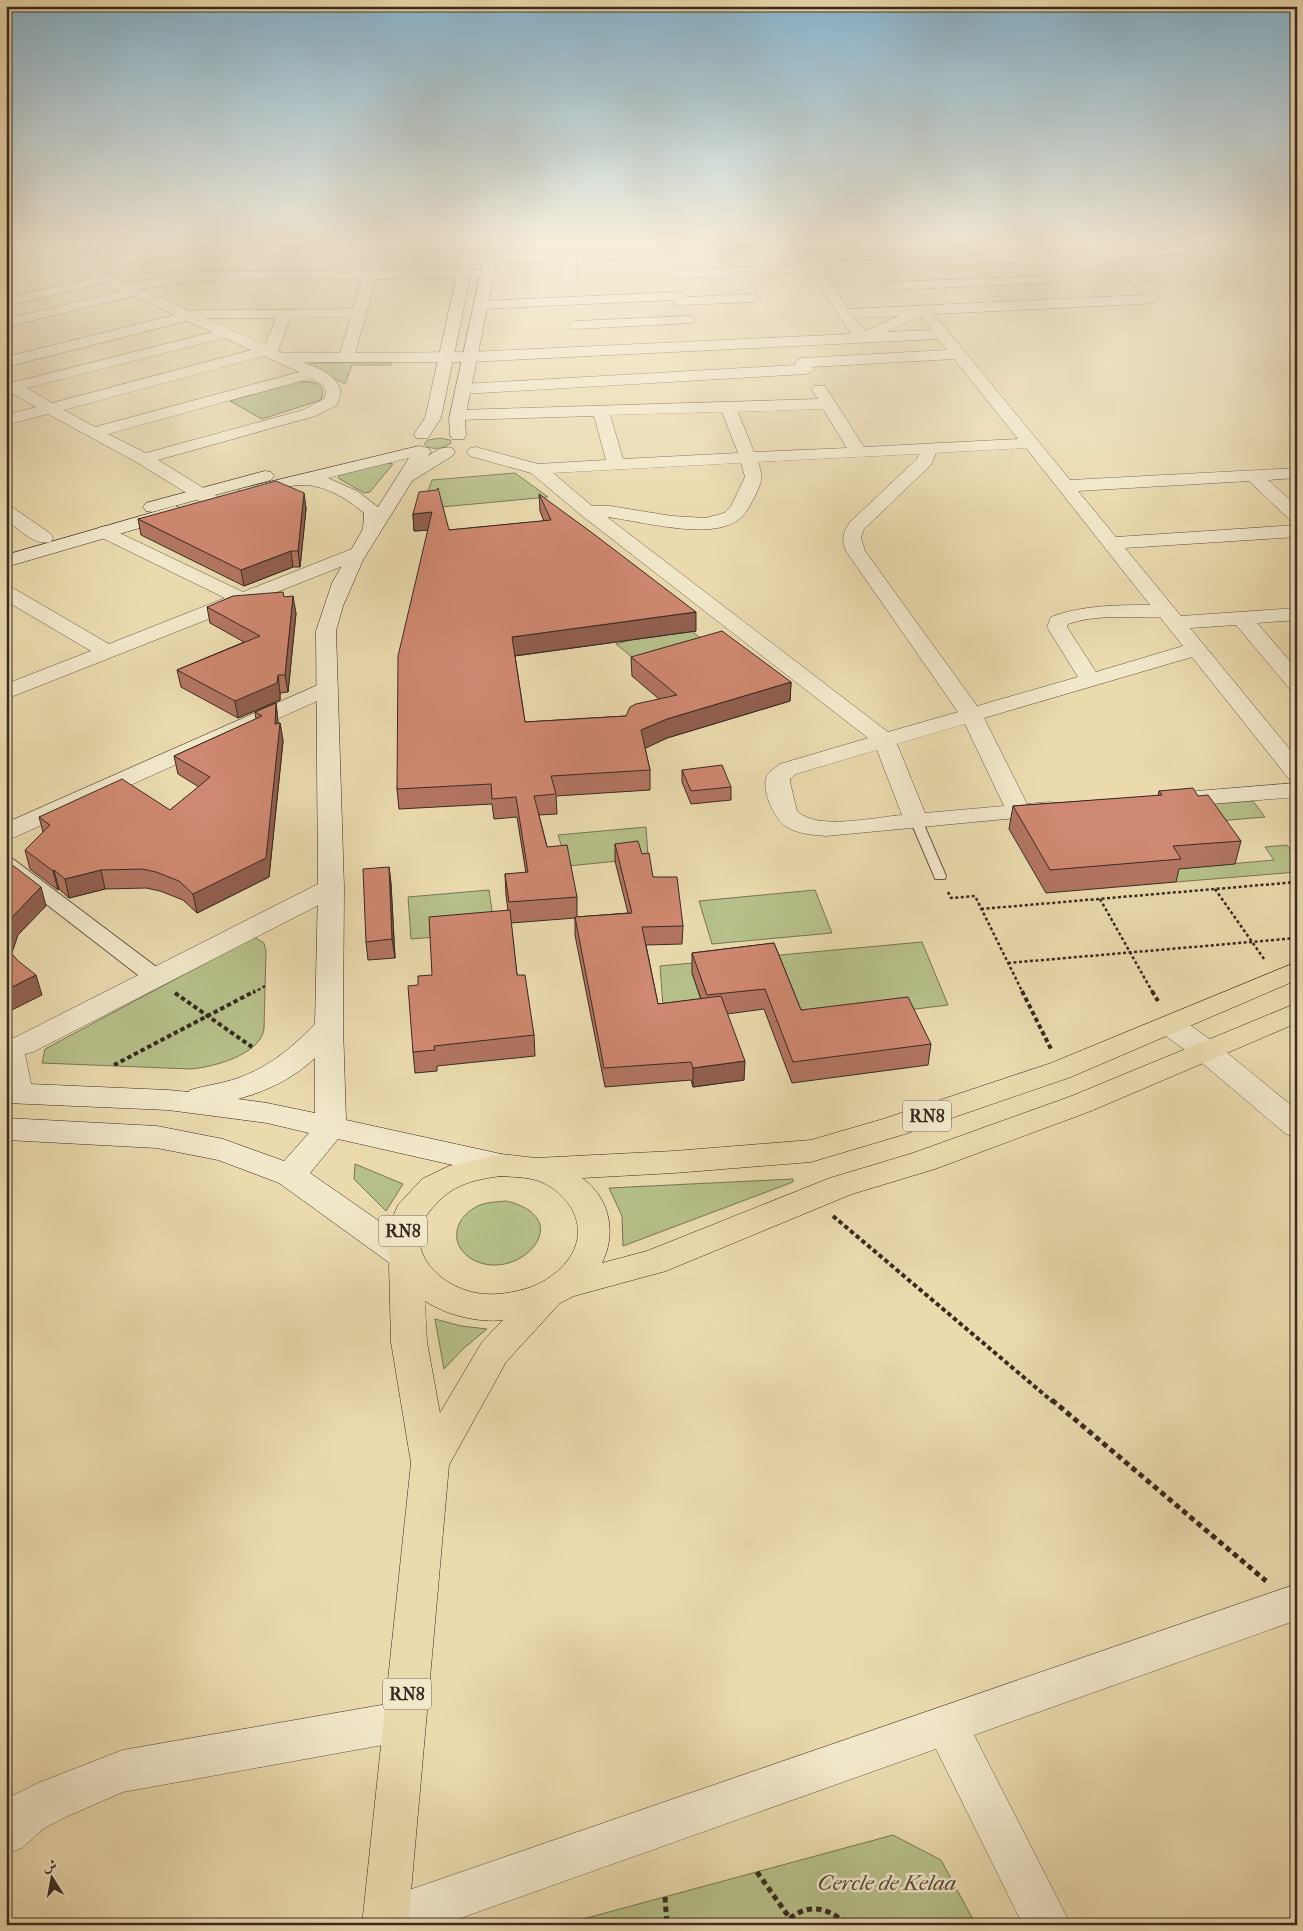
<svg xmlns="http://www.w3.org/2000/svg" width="1303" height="1931" font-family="'IM FELL French Canon',Amiri,serif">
  <rect width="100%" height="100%" fill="#eadaae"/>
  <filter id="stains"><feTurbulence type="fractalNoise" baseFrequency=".004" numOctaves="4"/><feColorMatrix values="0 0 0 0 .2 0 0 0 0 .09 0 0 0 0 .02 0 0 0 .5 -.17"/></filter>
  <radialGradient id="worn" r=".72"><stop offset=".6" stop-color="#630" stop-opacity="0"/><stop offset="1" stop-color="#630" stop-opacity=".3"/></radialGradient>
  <!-- green -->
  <g fill="#b6c08a" stroke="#777556">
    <polygon points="391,362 391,365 352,365 345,384 308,365 312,363"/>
    <path d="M 297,382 C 310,381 328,381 321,400 L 262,419 L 230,401 Z"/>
    <path d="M 440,438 L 450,440 L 451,443 C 444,449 431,451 424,444 L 428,440 Z"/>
    <polygon points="388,463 393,464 370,492 364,493 338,478 340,475"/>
    <polygon points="515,473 548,497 421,509 432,480"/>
    <polygon points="684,625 712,647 643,666 616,644"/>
    <polygon points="1253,801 1265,817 1206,822 1188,806"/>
    <polygon points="646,827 649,870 638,859 568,866 558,835"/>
    <polygon points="1287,845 1297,859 1297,872 1176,882 1166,866 1204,862 1207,866 1274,860 1265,847"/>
    <polygon points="489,890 495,932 411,939 408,897"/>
    <polygon points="815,890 832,933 712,944 699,901"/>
    <path d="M 254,937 L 264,943 L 266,951 L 264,1029 C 260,1055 213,1067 191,1069 L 42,1063 L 45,1049 Z"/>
    <polygon points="922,942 948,1005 883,1013 766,1009 692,973 706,1016 664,1019 660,966"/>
    <polygon points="355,1164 403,1184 386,1211 354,1179"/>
    <polygon points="793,1179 793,1182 623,1246 622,1216 609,1188"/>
    <path d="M 506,1201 C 582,1219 515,1287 470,1258 C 447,1242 456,1215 480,1205 C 488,1202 497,1202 506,1201 Z"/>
    <polygon points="435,1319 461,1326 487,1329 464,1348 444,1369"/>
    <polygon points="893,1835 941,1860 976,1925 561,1925"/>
  </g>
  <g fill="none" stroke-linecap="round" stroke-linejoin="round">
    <!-- service casing -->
    <g stroke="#645644" stroke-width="2">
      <polygon id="service" points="916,816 922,820 946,876 945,879 935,879 934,876 910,820"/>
    </g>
    <!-- pedestrian casing -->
    <g stroke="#645644" stroke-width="2">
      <polygon id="pedestrian" points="6,857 13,859 163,972 166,977 163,982 155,984 147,982 6,873"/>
    </g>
    <!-- minor casing -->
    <g stroke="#645644" stroke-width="1">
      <g id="minor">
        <path d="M 28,243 L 60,243 L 60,248 L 52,249 L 69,257 L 218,243 L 270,243 L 264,247 L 84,264 L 126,283 L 201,272 L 365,271 L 370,259 L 285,260 L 278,256 L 285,252 L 374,251 L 377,243 L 475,243 L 476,246 L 475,249 L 470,250 L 388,250 L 379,271 L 487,270 L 494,274 L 487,278 L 376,279 L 355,353 L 469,352 L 851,334 L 810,271 L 670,279 L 663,275 L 670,271 L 805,264 L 793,243 L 806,243 L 818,263 L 1100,250 L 1098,247 L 1103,243 L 1109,244 L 1114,249 L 1177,247 L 1297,251 L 1297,259 L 1177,255 L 1122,257 L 1149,282 L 1160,297 L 1158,300 L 1142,304 L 934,314 L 1070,480 L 1297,468 L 1297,478 L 1268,480 L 1297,506 L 1297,521 L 1290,520 L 1249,481 L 1078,491 L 1116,537 L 1297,525 L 1297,537 L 1125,548 L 1181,616 L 1297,608 L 1297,620 L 1257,623 L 1297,669 L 1297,689 L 1289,688 L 1236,625 L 1190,628 L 1297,758 L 1297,781 L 1289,779 L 1192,657 L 984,718 L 1027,804 L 1050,802 L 1059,804 L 1062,809 L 1059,814 L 826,836 C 814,835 798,834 787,827 C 775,820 762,792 766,778 C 768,772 775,768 780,764 L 868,738 L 581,515 L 531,473 L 470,456 L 467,452 L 470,448 L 476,447 L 538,464 L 606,460 L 594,416 L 458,420 L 452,418 L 450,415 L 452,412 L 458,410 L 818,399 L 811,389 L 813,386 L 825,386 L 864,447 L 1018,439 L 954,359 L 812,367 L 814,369 L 811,372 L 806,374 L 463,394 L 457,392 L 455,389 L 457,386 L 463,384 L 796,365 L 794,363 L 797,360 L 802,358 L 947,350 L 938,339 L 469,362 L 303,362 C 318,369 337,374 341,392 L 337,405 L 315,416 L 158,460 L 218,497 L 221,501 L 218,505 L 212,506 L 206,505 L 138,463 L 48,414 L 6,425 L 6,415 L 36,407 L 6,390 L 6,378 L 15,382 L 212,332 L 187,321 L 6,367 L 6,357 L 175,315 L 134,296 L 6,327 L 6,319 L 122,291 L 105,283 L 6,306 L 6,298 L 93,278 L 33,251 L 6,253 L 6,245 ZM 1108,258 L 1144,295 L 848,309 L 823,271 ZM 362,279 L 353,309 L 197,310 L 190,311 L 140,289 L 201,280 ZM 899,316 L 865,331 L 854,318 ZM 921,316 L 932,330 L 886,332 ZM 351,317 L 340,353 L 283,353 L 278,351 L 290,318 ZM 205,318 L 276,318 L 265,345 ZM 224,338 L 251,350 L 52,403 L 27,388 ZM 264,356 L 299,372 L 95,427 L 64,410 ZM 312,378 L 324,386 L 326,392 L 324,399 L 303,410 L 146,453 L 108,434 ZM 823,409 L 847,448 L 754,452 L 738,412 ZM 722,412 L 738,453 L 623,459 L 610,415 ZM 1026,448 L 1150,605 C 1117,605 1083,605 1051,617 L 1047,627 L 1078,677 L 977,706 L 865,551 L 861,538 L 864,529 L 931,465 L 936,453 ZM 919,454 L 917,459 L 850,522 C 843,533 841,539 846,551 L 958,712 L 888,732 L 607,517 C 640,521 710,541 738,520 C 745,515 750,506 754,498 C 761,484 764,478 758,462 ZM 741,463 L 745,477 L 731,506 L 724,513 L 706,518 L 672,516 L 610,506 L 592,506 L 553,473 ZM 1160,617 L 1183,646 L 1096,672 L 1067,627 L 1068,624 C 1096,614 1130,618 1160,617 ZM 965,724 L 1004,806 L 925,813 L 897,744 ZM 877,750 L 902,815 C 876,817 816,831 797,811 L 790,782 L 790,779 L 796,774 Z"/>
        <polygon points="661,249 668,253 666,256 576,260 577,280 570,284 563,280 563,261 463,265 456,261 463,257"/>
        <polygon points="1046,276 1051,277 1053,280 1051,283 890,290 883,286 890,282"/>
        <polygon points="679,292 684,293 686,297 754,294 761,298 754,302 680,305 675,304 673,300 481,309 476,308 474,305 476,302 481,301"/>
        <polygon points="688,316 693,317 695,320 693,323 576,329 571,328 569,325 571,322 576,321"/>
        <path d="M 6,506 L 12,507 L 51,534 L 53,538 L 51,542 C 34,546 19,529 6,520 Z"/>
        <polygon points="105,526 243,592 349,550 356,548 363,550 366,554 363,558 6,699 6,684 91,651 6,601 6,586 13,588 109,644 225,598 98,536 96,532 98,528"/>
        <polygon points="327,681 335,683 338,688 335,693 15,837 6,839 6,823"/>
        <polygon points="1297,783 1297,797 1173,807 1164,805 1161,800 1164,795 1173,793"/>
        <polygon points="331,880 340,882 344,888 340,894 33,1052 25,1054 33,1093 29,1100 18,1103 7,1100 6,1039 14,1038 322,882"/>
        <polygon points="1170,1016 1180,1018 1215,1043 1297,1110 1297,1138 1286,1134 1195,1057 1160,1032 1156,1025 1160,1018"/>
        <polygon points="1297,1584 1297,1620 974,1735 1071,1925 1023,1925 936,1749 441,1925 364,1925 363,1921 369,1904 386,1898"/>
        <polygon points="405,1701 420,1707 426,1721 420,1735 405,1741 123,1792 70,1815 44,1828 22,1848 6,1854 6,1802 12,1796 38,1783 123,1750"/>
      </g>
    </g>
    <!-- secondary casing -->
    <g stroke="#382a21" stroke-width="1">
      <g id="secondary">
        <polygon points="464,243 477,243 441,418 428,438 416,438 414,434 425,418"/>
        <polygon points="487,243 500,243 465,419 466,435 464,439 452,439 450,435 449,419"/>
        <path d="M 419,446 L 428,448 L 431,452 L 428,456 C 436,451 442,446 452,448 L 455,452 L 452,456 L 412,481 L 363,560 L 343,606 L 336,631 L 344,888 L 343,1026 L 346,1120 L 501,1154 L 512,1157 L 517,1165 L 512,1173 L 501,1176 L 338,1139 L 310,1173 L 415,1246 L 420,1255 L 415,1264 L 403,1267 L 391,1264 L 279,1183 L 218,1160 L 157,1148 L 6,1140 L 6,1118 L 157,1126 L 223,1139 L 284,1161 L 309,1133 L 267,1123 L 168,1110 L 6,1103 L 6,1083 L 168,1090 L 189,1092 L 190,1090 C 204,1086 218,1084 232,1080 C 265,1070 291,1049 315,1024 L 318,888 L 316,631 L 332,583 L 363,529 L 364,513 C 346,498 324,484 300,485 C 284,486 262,494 246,498 L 240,497 L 237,493 L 240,489 ZM 409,458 L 378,507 L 357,491 L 328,478 ZM 315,1058 L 315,1113 L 267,1103 L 238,1099 C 267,1091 293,1079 315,1058 Z"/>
        <polygon points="265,471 271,472 274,476 271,480 152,512 146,511 143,507 146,503"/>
        <polygon points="175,506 181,508 184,512 181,516 6,567 6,555"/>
      </g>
    </g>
    <!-- primary casing -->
    <g stroke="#382a21" stroke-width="1">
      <path id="primary" d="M 1297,962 L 1297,980 L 1071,1077 L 905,1134 L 811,1162 L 674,1173 L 582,1178 C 610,1198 617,1233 602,1263 L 647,1251 L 830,1178 L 913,1153 L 1069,1097 L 1297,1003 L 1297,1023 L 1091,1111 L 935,1169 L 852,1194 L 666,1271 L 574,1296 L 560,1303 L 506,1362 L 449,1465 L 408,1925 L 362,1925 L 411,1463 L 391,1342 L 389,1264 L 391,1261 L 387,1251 L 386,1233 L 398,1205 L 422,1179 L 449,1166 L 501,1154 L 536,1158 L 674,1151 L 811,1140 L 883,1119 L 1051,1063 ZM 501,1176 C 513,1177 527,1177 539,1181 C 571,1194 591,1229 568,1260 C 556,1276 537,1287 517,1291 C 500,1295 482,1296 465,1290 C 432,1279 404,1245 429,1212 C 438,1201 447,1192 460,1186 C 473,1180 487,1178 501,1176 ZM 425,1301 C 446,1315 478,1323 503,1320 L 482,1342 L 440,1413 L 427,1342 Z"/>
    </g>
    <!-- path-far2 -->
    <g stroke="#382a21" stroke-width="2.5" stroke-dasharray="3 2.5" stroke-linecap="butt">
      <polyline points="1215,889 1264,959"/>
      <polyline points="948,892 951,898 975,896 1023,993"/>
      <polyline points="1100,899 1153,993"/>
      <polyline points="981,909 1297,882"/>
      <polyline points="1008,963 1297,938"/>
      <polyline points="253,993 265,986"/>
    </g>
    <!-- path-far1 -->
    <g stroke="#382a21" stroke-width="4" stroke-dasharray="4.5 3" stroke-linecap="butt">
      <polyline points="1022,991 1051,1049"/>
      <polyline points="1152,991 1158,1001"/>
      <polyline points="175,993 252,1047"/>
      <polyline points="114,1065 255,991"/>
      <polyline points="833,1216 1053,1402"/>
    </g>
    <!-- path -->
    <g stroke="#382a21" stroke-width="5" stroke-dasharray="5.5 4" stroke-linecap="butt">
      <polyline points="1052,1400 1266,1581"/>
      <polyline points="757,1872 789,1917"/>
      <polyline points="665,1897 667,1925"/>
      <path d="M 783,1925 C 805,1902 825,1905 848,1925"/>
    </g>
    <!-- service -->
    <use href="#service" fill="#f1e7ca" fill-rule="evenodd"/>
    <!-- pedestrian -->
    <use href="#pedestrian" fill="#f1e7ca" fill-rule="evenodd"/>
    <!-- minor -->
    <use href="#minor" fill="#f1e7ca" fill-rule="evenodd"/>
    <!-- secondary -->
    <use href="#secondary" fill="#f1e7ca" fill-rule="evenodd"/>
    <!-- primary -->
    <use href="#primary" fill="#eadaae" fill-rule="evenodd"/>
  </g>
  <!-- wall -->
  <g fill="#b27561" stroke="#382a21">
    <polygon points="304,493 306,509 300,567 293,567 244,586 141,535 138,519"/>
    <polygon points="539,494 696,631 515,656 525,722 626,716 659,699 632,676 631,657 791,682 790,701 667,738 645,748 650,770 650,790 556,796 557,814 539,815 547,847 577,897 577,917 628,913 615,861 615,844 642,854 653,877 683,926 682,944 646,945 658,1004 701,999 692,973 692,953 774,943 801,1010 931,1044 928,1065 792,1083 764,1009 727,1014 744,1080 693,1087 691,1080 605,1087 575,935 575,918 511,923 517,975 534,1035 535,1056 437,1066 437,1071 415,1073 413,1052 418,985 432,975 508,910 506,895 505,874 526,873 517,817 494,819 492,804 399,809 397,789 428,530 414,531 413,514 449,530 544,521 540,511"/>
    <polygon points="284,597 296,613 288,692 280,693 280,700 238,718 181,687 177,670 244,642 210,623 207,607"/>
    <polygon points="276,703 278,724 280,723 283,741 269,877 197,913 183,900 160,891 146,888 105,889 69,898 59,889 58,890 30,869 25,850 43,832 39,817 170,810 199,787 178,774 174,756 256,719 255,712"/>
    <polygon points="682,770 731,787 731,800 691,804 682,782"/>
    <polygon points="1159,791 1198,796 1241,841 1235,864 1179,869 1176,882 1046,893 1009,829 1013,806 1158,796"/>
    <polygon points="389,867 391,884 395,958 368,960 366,942"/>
  </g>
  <!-- shaded-wall -->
  <g fill="#915f4f" stroke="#382a21">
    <polygon points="304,493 306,509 300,567 298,551"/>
    <polygon points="432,512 433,530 414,531 413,514"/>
    <polygon points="291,551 293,567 244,586 241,570"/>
    <polygon points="293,596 296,613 288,692 285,675"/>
    <polygon points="696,612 696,631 513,656 512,637"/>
    <polygon points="278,675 280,693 280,700 238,718 235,701"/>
    <polygon points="791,682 790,701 667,738 642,750 641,730 667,719"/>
    <polygon points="276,703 278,721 278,742 275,724"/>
    <polygon points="280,723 283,741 269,877 197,913 193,894"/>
    <polygon points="389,867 391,884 395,958 392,939"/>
    <polygon points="54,870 59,889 58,890 53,871"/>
    <polygon points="101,870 105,889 69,898 65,879"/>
    <polygon points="41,887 46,906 18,935 12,953 10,951 6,933 13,916"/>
    <polygon points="36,975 42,995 6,1013 6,990"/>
    <polygon points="745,1061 744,1080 693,1087 693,1068"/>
  </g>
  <!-- building -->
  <g fill="#cf8871" stroke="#382a21">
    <polygon points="276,481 304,493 298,551 291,551 241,570 138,519"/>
    <polygon points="438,488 449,530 551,520 539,494 591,532 696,612 512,637 525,722 626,716 630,707 636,704 677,695 631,657 722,631 791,682 667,719 641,730 650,770 551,776 556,794 534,796 547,847 567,845 577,897 509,902 505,874 528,872 516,797 492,799 491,784 397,789 398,656 432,512 413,514 419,492 437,490"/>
    <polygon points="283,592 284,597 293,596 285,675 278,675 277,683 235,701 177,670 260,636 207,607 233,596"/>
    <polygon points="276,703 275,724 280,723 266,858 193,894 179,881 156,872 142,869 101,870 65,879 54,870 53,871 25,850 50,825 39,817 122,779 170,810 210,777 174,756 262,716 255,712"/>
    <polygon points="722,765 731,787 691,791 682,770"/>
    <polygon points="1193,788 1198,796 1208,795 1241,841 1173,846 1181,859 1050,870 1013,806 1162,795 1159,791"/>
    <polygon points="638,841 642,854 649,853 653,877 677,877 683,926 642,927 658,1004 721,996 745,1061 693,1068 691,1062 604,1068 575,917 632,913 615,844"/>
    <polygon points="11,864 41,887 13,916 6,933 6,868"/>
    <polygon points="389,867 392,939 366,942 363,869"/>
    <polygon points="510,910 517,975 525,975 534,1035 434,1046 435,1050 413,1052 408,986 418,985 418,976 432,975 429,917"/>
    <polygon points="6,934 10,951 17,960 36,975 6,990"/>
    <polygon points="774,943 801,1010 908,997 931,1044 793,1062 765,989 707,995 692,953"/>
  </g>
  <!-- sky -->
  <linearGradient id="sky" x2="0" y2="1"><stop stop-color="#88b6d1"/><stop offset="0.47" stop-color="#f6eedb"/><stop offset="1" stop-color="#f6eedb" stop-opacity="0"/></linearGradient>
  <rect width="1303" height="514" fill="url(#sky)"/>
  <g text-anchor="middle" stroke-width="5" stroke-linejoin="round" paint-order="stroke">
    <!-- shield labels -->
    <g fill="#f1e7ca" stroke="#706354" stroke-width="1">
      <rect x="903" y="1100.5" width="48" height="31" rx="4"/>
      <rect x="379" y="1215.5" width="48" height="31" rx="4"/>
      <rect x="383" y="1678.5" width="48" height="31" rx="4"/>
    </g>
    <g font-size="18" font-weight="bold" fill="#382a21">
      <text x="927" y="1122">RN8</text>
      <text x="403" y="1237">RN8</text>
      <text x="407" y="1700">RN8</text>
    </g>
    <!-- near-park labels -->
    <g font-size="22" font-style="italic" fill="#514836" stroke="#f1e7ca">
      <text x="887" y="1890">Cercle de Kelaa</text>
    </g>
  </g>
  <!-- margin -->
  <rect width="1303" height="1931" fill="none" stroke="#eadaae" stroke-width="25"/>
  <rect x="8" y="8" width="1288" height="1916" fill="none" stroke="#382a21" stroke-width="2.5"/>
  <rect x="12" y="12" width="1278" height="1906" fill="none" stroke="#382a21"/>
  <!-- north arrow -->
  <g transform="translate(52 1878) rotate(349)" stroke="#f1e7ca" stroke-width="4" paint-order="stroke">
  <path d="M0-4L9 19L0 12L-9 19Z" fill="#382a21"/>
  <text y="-8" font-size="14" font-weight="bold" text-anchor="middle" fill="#382a21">ش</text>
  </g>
  <rect width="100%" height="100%" filter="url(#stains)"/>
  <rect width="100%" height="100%" fill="url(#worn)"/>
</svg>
